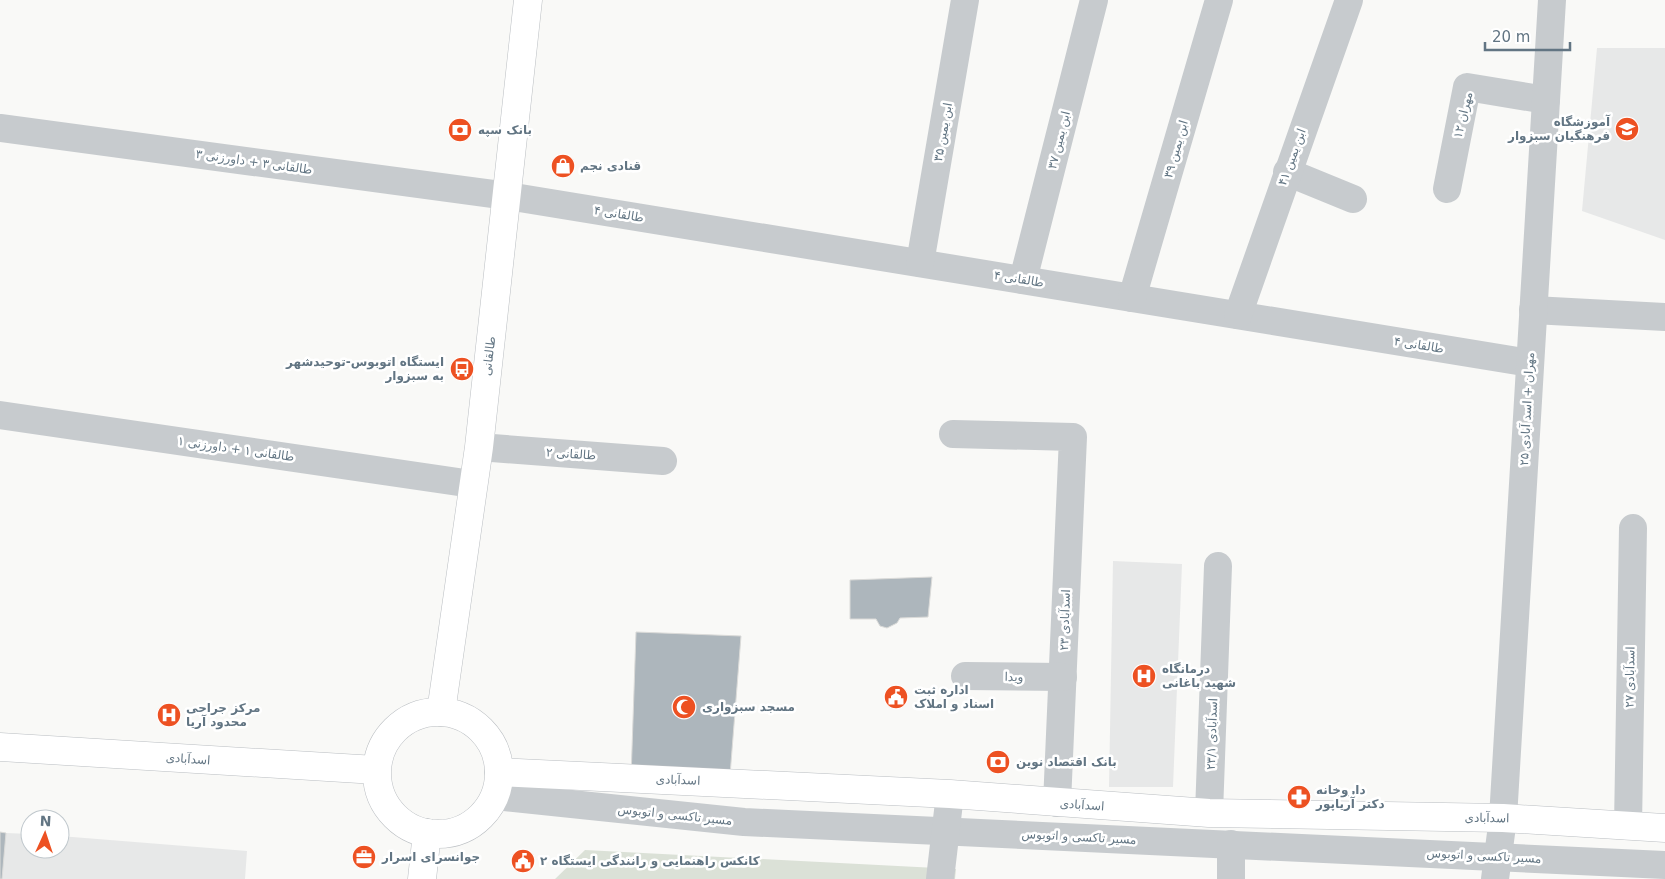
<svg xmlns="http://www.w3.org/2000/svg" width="1665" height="879" font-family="'DejaVu Sans','Noto Naskh Arabic',sans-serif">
  <rect width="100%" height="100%" fill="#f9f9f7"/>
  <!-- built -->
  <g fill="#e7e8e8">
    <polygon points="1597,48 1665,48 1665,240 1582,211"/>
    <polygon points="1113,561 1182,564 1173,787 1109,787"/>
    <polygon points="6,833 30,834 30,849 60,849 60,836 247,851 245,879 2,879"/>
  </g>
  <!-- green -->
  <polygon fill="#dbe1d7" points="585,850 956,869 955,879 555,879"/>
  <!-- building -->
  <g fill="#adb6bc" stroke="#dbdbd9">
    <polygon points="932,577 928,617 900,618 897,623 887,628 880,626 876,619 850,619 850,580"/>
    <polygon points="636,632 741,636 729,788 631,778"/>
    <polygon points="0,832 6,833 2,879 0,879"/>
  </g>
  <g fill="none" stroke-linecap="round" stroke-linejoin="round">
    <!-- major casing -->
    <g stroke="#babec2" stroke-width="29">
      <g id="major">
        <polyline points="441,712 479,447 528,0"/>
        <circle cx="438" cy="773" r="61"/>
        <polyline points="0,747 376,770"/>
        <polyline points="499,772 950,794 1209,813 1503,818 1665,828"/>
        <polyline points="422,879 427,833"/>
      </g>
    </g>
    <!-- minor -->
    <g stroke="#c7cbce" stroke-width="28">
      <polyline points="0,128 508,196 1530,363"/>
      <polyline points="1287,172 1353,199"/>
      <polyline points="1447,189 1467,87 1546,100"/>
      <polyline points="920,263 965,0"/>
      <polyline points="1023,280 1094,0"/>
      <polyline points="1132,298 1219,0"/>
      <polyline points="1533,310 1665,317"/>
      <polyline points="1238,315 1349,0"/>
      <polyline points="0,415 472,484"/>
      <polyline points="953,434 1073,437 1057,803"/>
      <polyline points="479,447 663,461"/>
      <polyline points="965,676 1063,677"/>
      <polyline points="495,796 744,822 1665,865"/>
      <polyline points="1209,813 1218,566"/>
      <polyline points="1628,826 1633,528"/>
      <polyline points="940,879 950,794"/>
      <polyline points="1231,879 1231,844"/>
      <polyline points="1495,879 1503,818 1552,0"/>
    </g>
    <!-- major -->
    <use href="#major" stroke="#fff" stroke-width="28"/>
  </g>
  <!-- icons -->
  <defs>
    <g id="school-disc" transform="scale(1.25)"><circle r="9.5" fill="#ed5122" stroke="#fff"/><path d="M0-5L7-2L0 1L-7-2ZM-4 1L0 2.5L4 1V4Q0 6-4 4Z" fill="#fff"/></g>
    <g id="bank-disc" transform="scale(1.25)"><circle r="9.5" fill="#ed5122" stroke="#fff"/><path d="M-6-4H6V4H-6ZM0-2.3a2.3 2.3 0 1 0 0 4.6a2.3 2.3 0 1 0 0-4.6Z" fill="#fff"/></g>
    <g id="shop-disc" transform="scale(1.25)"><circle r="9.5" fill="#ed5122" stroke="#fff"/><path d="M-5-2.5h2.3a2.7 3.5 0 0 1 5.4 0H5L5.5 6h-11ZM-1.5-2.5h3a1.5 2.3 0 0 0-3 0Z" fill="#fff"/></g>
    <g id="bus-disc" transform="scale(1.25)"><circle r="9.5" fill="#ed5122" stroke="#fff"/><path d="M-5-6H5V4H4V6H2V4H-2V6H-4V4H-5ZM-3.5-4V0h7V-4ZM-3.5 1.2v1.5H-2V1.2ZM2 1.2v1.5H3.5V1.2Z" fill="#fff"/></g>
    <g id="hospital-disc" transform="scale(1.25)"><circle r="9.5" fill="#ed5122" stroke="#fff"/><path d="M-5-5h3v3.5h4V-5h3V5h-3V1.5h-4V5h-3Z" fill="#fff"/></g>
    <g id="civic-disc" transform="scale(1.25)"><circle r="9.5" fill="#ed5122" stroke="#fff"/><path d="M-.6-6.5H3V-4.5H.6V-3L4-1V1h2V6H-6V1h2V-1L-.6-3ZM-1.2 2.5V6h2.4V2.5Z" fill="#fff"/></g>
    <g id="mosque-disc" transform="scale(1.25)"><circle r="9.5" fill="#ed5122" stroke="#fff"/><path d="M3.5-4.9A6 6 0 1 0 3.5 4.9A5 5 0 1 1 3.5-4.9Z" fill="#fff"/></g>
    <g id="pharmacy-disc" transform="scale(1.25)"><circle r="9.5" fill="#ed5122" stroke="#fff"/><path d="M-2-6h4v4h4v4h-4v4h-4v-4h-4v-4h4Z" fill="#fff"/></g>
    <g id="office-disc" transform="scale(1.25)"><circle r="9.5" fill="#ed5122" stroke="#fff"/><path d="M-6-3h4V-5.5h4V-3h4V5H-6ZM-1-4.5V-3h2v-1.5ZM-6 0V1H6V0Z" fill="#fff"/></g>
  </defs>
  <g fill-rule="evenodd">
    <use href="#school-disc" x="1627" y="129"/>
    <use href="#bank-disc" x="460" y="130"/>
    <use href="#shop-disc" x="563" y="166"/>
    <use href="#bus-disc" x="462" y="369"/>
    <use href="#hospital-disc" x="1144" y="676"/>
    <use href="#civic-disc" x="896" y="697"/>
    <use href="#mosque-disc" x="684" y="707"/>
    <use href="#hospital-disc" x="169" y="715"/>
    <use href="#bank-disc" x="998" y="762"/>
    <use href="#pharmacy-disc" x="1299" y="797"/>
    <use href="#office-disc" x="364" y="857"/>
    <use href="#civic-disc" x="523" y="861"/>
  </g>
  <g text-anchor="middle" stroke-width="5" stroke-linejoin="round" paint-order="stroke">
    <!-- street labels -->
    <g font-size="12" fill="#627583" stroke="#fff">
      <text transform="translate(1463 115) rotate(-76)" y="4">مهران ۱۲</text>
      <text transform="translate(943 132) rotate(-80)" y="4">ابن یمین ۳۵</text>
      <text transform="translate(1059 140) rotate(-76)" y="4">ابن یمین ۳۷</text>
      <text transform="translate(1176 149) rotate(-74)" y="4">ابن یمین ۳۹</text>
      <text transform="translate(1292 157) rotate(-70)" y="4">ابن یمین ۴۱</text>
      <text transform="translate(254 162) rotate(8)" y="4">طالقانی ۳ + داورزنی ۳</text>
      <text transform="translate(619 214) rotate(9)" y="4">طالقانی ۴</text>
      <text transform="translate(1019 279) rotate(9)" y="4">طالقانی ۴</text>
      <text transform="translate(1419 345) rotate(9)" y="4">طالقانی ۴</text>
      <text transform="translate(489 356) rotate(-83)" y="4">طالقانی</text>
      <text transform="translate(1527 409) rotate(-87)" y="4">مهران + اسد آبادی ۲۵</text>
      <text transform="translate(236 449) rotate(8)" y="4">طالقانی ۱ + داورزنی ۱</text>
      <text transform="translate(571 454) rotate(4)" y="4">طالقانی ۲</text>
      <text transform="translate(1065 620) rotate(-88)" y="4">اسدآبادی ۲۳</text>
      <text transform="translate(1014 677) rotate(1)" y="4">ویدا</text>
      <text transform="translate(1630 677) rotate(-89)" y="4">اسدآبادی ۲۷</text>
      <text transform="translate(1212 734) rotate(-88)" y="4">اسدآبادی ۲۳/۱</text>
      <text transform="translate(188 759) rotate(4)" y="4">اسدآبادی</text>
      <text transform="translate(678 780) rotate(2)" y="4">اسدآبادی</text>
      <text transform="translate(1082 805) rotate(4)" y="4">اسدآبادی</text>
      <text transform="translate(675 815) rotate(6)" y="4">مسیر تاکسی و اتوبوس</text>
      <text transform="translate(1487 818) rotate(1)" y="4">اسدآبادی</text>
      <text transform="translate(1079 837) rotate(3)" y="4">مسیر تاکسی و اتوبوس</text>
      <text transform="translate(1484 856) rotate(3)" y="4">مسیر تاکسی و اتوبوس</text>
    </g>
    <!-- poi labels -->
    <g font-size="12" font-weight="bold" fill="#627583" stroke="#fff" text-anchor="start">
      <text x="1610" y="126" text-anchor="end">آموزشگاه<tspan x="1610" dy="14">فرهنگیان سبزوار</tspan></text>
      <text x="478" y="134">بانک سپه</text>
      <text x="580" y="170">قنادی نجم</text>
      <text x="444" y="366" text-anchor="end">ایستگاه اتوبوس-توحیدشهر<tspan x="444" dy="14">به سبزوار</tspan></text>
      <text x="1162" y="673">درمانگاه<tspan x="1162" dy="14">شهید باغانی</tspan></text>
      <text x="914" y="694">اداره ثبت<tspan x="914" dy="14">اسناد و املاک</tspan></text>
      <text x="702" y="711">مسجد سبزواری</text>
      <text x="186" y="712">مرکز جراحی<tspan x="186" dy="14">محدود آریا</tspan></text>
      <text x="1016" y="766">بانک اقتصاد نوین</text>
      <text x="1316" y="794">داروخانه<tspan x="1316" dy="14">دکتر آریاپور</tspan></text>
      <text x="382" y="861">جوانسرای اسرار</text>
      <text x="540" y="865">کانکس راهنمایی و رانندگی ایستگاه ۲</text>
    </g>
  </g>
  <!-- north arrow -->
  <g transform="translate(45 834) rotate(3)"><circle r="24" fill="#ffffff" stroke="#c0c8cd"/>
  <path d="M0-4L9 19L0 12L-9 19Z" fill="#ed5122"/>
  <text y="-8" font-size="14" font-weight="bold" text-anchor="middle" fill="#627583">N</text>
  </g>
  <!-- scale -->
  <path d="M1485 42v8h85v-8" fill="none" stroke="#627583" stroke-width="2.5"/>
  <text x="1492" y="42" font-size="15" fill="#627583" stroke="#ffffff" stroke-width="4" paint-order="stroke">20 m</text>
</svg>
